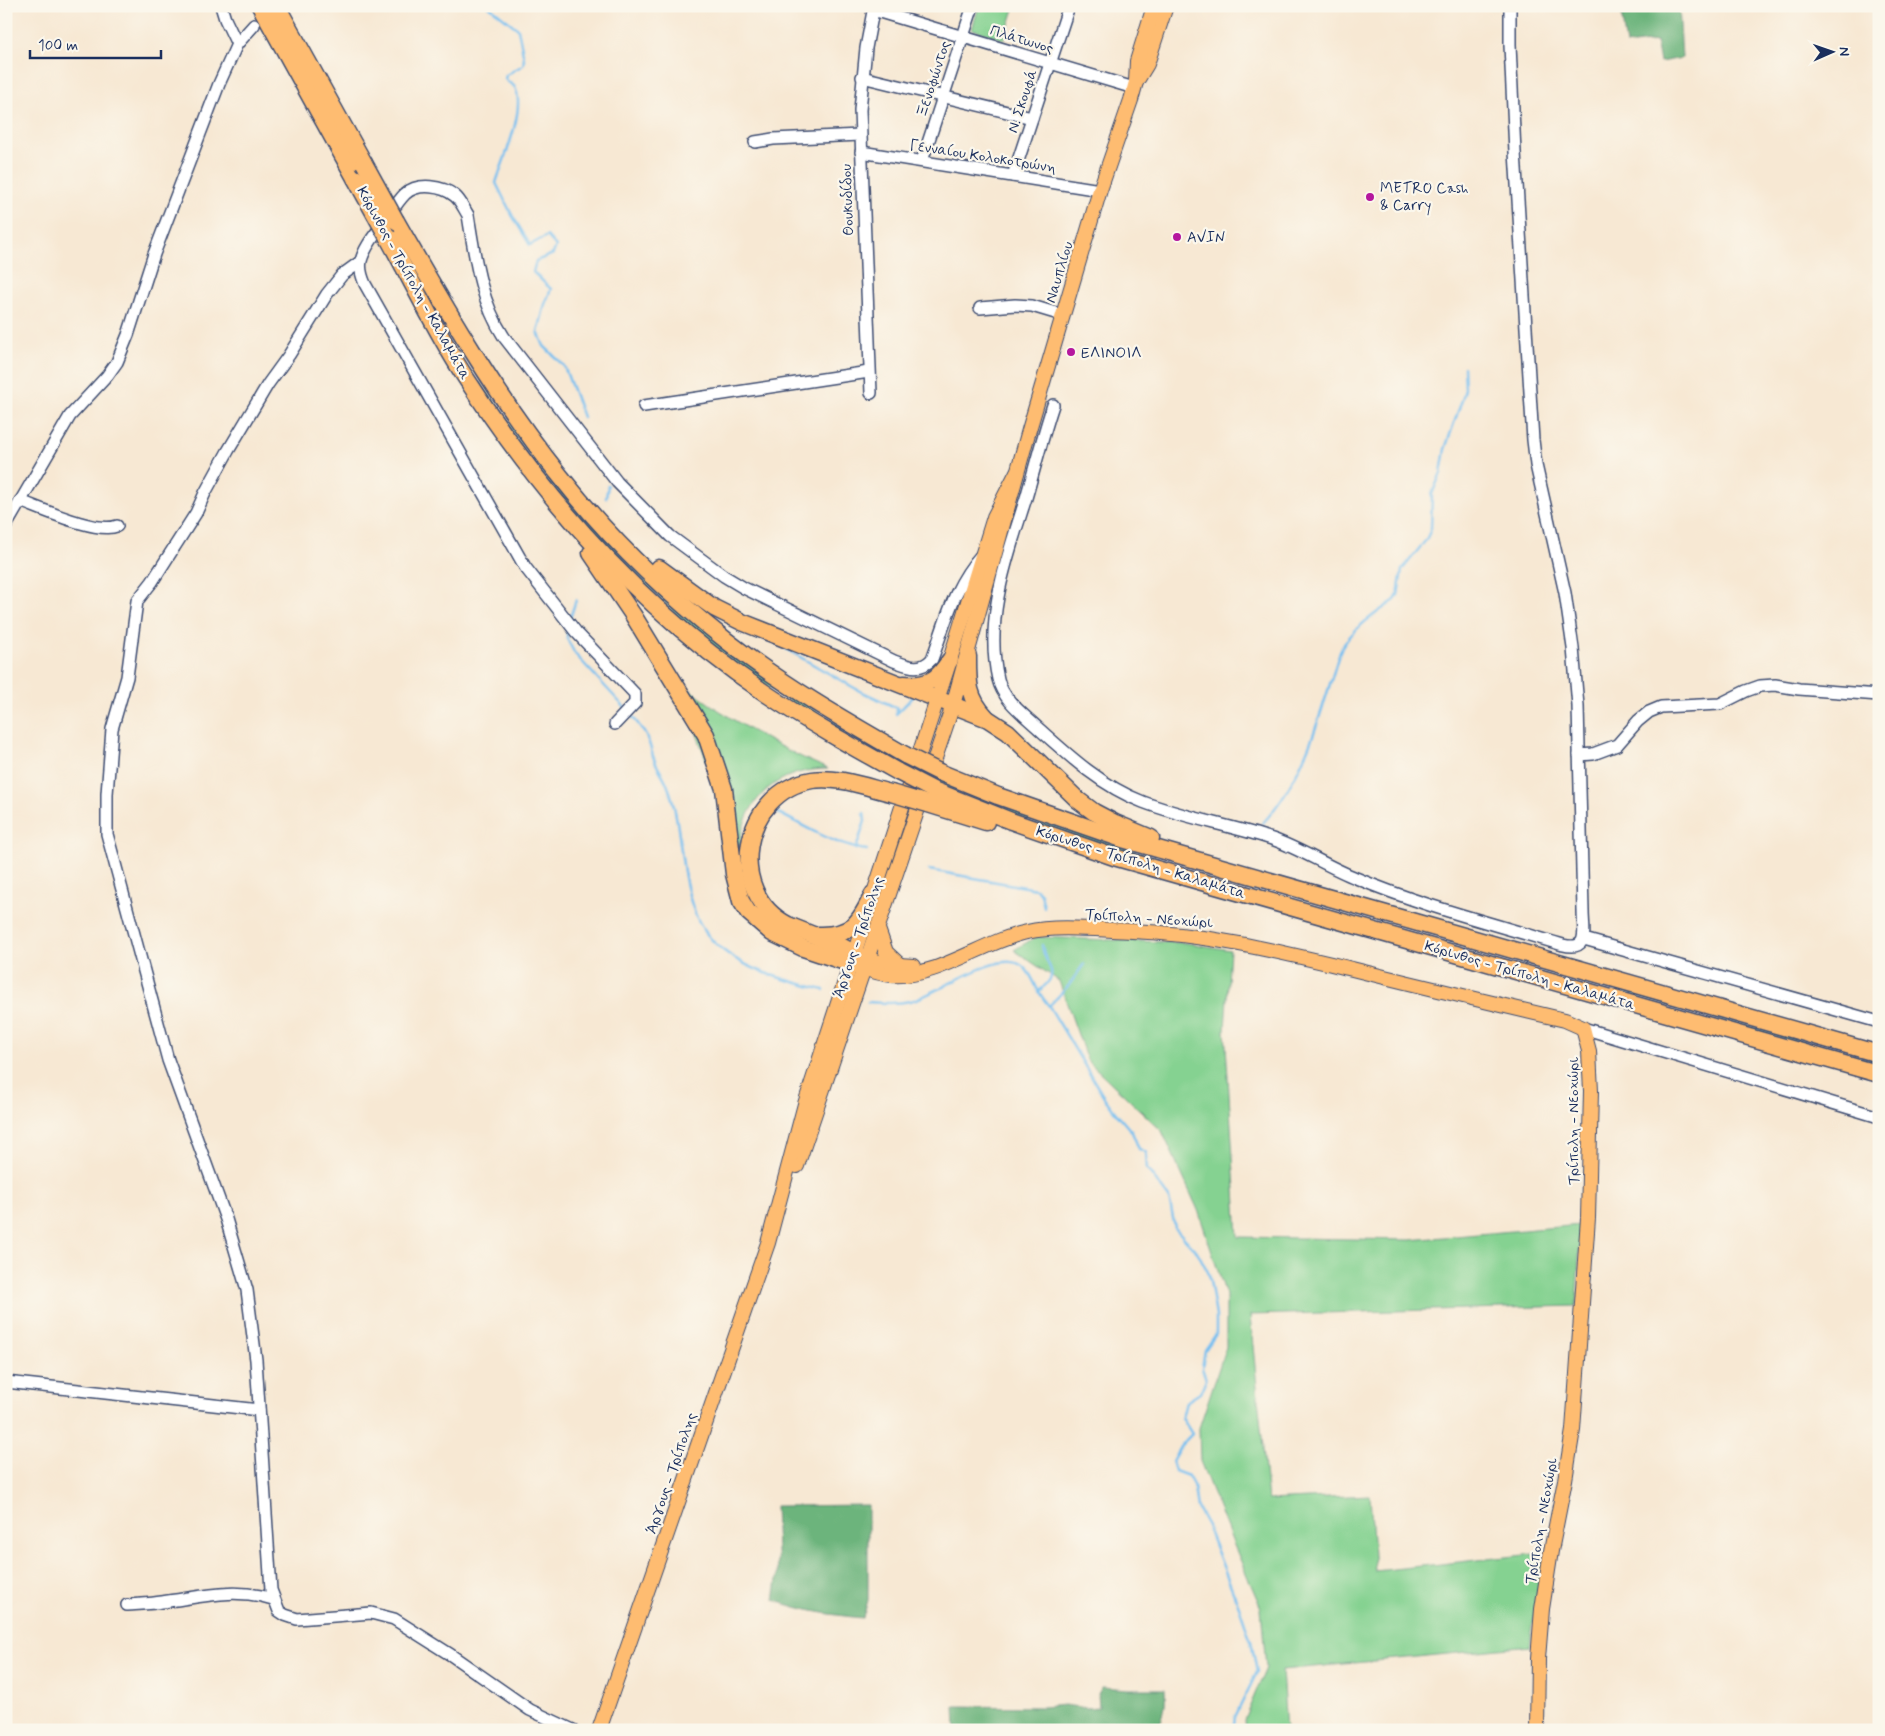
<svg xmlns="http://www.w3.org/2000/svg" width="1885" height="1736" font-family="Mynerve,sans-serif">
  <rect width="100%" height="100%" fill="#fbf7ec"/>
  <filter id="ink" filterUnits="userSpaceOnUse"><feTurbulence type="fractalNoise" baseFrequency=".02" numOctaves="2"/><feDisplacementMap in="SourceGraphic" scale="10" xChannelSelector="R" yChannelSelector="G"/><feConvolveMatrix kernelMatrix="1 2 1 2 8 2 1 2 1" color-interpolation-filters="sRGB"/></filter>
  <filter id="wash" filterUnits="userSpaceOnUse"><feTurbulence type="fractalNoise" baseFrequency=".0096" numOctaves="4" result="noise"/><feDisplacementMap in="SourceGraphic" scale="20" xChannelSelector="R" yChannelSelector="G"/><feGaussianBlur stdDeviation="1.12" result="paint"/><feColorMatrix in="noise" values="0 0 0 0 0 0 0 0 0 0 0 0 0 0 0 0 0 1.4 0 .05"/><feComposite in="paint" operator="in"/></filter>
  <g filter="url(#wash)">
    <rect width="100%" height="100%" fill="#f7e8d3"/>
    <!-- green -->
    <g fill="#85d291" stroke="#508078">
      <polygon points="979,6 1015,6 1004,40 972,29"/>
      <polygon points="480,382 532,452 770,682 853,734 995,803 1050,823 1169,862 1133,855 1049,828 935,783 901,766 800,708 735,663 674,613 605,545 552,486 494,407"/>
      <path d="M 678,681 C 725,717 774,746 828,769 C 787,769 753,789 742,831 C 740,842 737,855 741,865 C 748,886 762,908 772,928 L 746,898 L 730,827 Z"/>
      <polygon points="1036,937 1187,943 1230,950 1225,1030 1238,1237 1410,1240 1581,1225 1576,1306 1250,1315 1268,1500 1370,1495 1375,1571 1543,1553 1530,1646 1282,1670 1286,1730 1245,1730 1244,1720 1266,1668 1261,1608 1233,1543 1200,1461 1199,1428 1226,1347 1226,1295 1198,1210 1162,1131 1087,1060 1059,981 1014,950"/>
      <polygon points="1584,981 1609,986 1879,1062 1879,1067"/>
    </g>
    <!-- forest -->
    <g fill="#6cb47b" stroke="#44726c">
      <polygon points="1620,6 1679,6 1682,58 1660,62 1656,41 1626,45"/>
      <path d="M 868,1505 L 868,1600 L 863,1618 C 832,1615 803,1611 774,1600 L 778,1573 L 775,1506 Z"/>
      <path d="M 1102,1687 L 1128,1689 L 1165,1689 C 1166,1702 1165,1720 1156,1730 L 956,1730 L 955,1706 L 1042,1707 L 1064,1705 L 1086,1708 L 1099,1707 L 1098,1694 Z"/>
    </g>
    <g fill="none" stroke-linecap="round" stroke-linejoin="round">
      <!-- stream -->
      <g stroke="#78c0f0" stroke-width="2.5">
        <path d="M 489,6 L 518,29 L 524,59 L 523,65 L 506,75 L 505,79 C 507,81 511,84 514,86 C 528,105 502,163 496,183 L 512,215 L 530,245 L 547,236 L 556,246 L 553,254 L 536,261 L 533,272 L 551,289 L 545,304 L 538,332 L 544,346 L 564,366 L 583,417"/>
        <polyline points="606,498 608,485"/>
        <polyline points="570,618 576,600"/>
        <polyline points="567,628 567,639 575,654 625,708"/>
        <polyline points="786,649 858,690 897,708 896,714"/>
        <polyline points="897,713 913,697"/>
        <path d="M 630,714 C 637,722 646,733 649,743 C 651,748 652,755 655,761 C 658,769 664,776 667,784 C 679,814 679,845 685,877 C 688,893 693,913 702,927 C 727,967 781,979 824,990"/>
        <path d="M 778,813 C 805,826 837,847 867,850"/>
        <path d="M 1262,824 C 1306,776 1321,712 1340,651 C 1352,628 1374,615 1395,600 L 1398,595 L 1402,570 L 1426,540 L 1431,529 L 1432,494 L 1441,473 L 1445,449 L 1461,403 L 1465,389 L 1464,367"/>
        <polyline points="856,849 865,821 864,813"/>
        <polyline points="929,870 1036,889 1041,894 1044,907"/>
        <path d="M 1038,992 C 1064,970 1045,970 1042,945"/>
        <path d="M 868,1002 C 881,1003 897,1004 910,1001 C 935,996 997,949 1021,965 C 1030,971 1033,981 1038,990 C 1041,996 1045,1001 1049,1006 L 1103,1096 L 1115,1112 L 1132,1132 L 1139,1149 L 1146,1152 L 1147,1169 L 1169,1198 L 1175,1228 L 1198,1253 L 1209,1274 L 1216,1316 L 1216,1334 L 1205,1350 L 1202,1368 L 1206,1379 L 1200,1393 L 1186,1402 L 1182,1418 L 1192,1434 L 1181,1445 L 1172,1461 L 1175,1471 L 1188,1476 L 1194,1487 L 1197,1508 L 1207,1526 L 1240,1609 L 1251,1641 L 1257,1672 L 1235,1717 L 1233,1730"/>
        <polyline points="1049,1006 1069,985 1084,964"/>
      </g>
    </g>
  </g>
  <g filter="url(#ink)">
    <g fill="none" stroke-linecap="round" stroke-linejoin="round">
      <!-- minor casing -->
      <g stroke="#3c4b70" stroke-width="14">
        <g id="minor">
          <polyline points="221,6 225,19 237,44"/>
          <polyline points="873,10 1134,88"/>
          <polyline points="862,77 1032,118"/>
          <polyline points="755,142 773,139 860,135"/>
          <polyline points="861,152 1100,190"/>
          <polyline points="922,161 973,6"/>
          <polyline points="1013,176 1069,6"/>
          <polyline points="360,262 342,275 327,294 289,355 268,384 228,451 205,493 196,513 152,582 137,601 127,677 112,729 107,794 107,834 168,1060 226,1219 247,1290 256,1360 271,1590 279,1611 285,1615 297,1619 371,1613 394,1619 451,1655 530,1710 573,1730"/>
          <polyline points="980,308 1015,305 1032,306 1062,315"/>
          <polyline points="871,393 860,110 866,48 874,6"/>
          <path d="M 1053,405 C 1043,435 1035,467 1026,498 C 1008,555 984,618 998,679 C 1003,700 1022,713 1038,728 C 1069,756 1103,787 1143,802 C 1185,818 1230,825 1272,839 C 1301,849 1328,867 1356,878 C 1422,906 1494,924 1563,945 C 1590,951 1583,931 1583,911 L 1578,706 L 1573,648 L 1565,593 L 1536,465 L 1533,440 L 1515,152 L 1510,45 L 1510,6"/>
          <polyline points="644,406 869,372"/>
          <path d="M 20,501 C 42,509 97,534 117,526"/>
          <polyline points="6,526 70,416 107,376 117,362 128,335 154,254 219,84 237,44 254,25"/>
          <path d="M 615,724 L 635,703 L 635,694 L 576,632 L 525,567 L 365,284 C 362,277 359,269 361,261 C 364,248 374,236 382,225 C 390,215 396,203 405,194 C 418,182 443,186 455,196 C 461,201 464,209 468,215 C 475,258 480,300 504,337 L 617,482 L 670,536 L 724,576 L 744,588 L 894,661 C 908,666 920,672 932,659 C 947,619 953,587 982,554"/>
          <polyline points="1579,755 1593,754 1617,745 1638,721 1649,712 1661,707 1720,704 1746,691 1760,686 1775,685 1799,689 1879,695"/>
          <polyline points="1584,939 1879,1022"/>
          <polyline points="1583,1028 1879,1117"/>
          <polyline points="6,1382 259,1410"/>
          <path d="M 127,1605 C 138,1604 150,1604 162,1602 C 201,1597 234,1587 273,1599"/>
        </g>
      </g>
      <!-- major casing -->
      <g stroke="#3c4b70" stroke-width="16">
        <g id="major">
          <polyline points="1136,82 1147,64 1166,6"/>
          <polyline points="878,929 886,952 901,966"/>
          <polyline points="860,955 884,964 914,966"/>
          <path d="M 851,964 C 864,968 877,974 891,975 C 936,979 983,941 1027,932 C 1057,925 1100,930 1132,931 C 1206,934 1276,951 1348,968 C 1420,986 1492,1003 1565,1020 L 1583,1028 L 1589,1051 L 1591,1091 L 1588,1218 L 1573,1430 L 1565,1480 L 1551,1551 L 1542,1609 L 1538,1659 L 1537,1730"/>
          <polyline points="797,1166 953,705 1029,430 1100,190 1131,100 1136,82 1137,61 1154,6"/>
          <polyline points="599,1730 768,1243 805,1104 950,660 994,517 1017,472"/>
        </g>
      </g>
      <!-- highway casing -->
      <g stroke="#3c4b70" stroke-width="19">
        <g id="highway">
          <polyline points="260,6 355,178"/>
          <polyline points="277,6 364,163"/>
          <path d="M 396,221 C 446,309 497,398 561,477 C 609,538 667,594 727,641 C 783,685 844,720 905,755"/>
          <path d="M 387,236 C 412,281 434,328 462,372 C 541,496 642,610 765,693 C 808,722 853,747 898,772"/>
          <polyline points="591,553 633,615 706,735 724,789 734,874 741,901 748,912 772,933 803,948 851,964"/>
          <polyline points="659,568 714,608 742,622 988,719 1008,732 1078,800 1094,812 1115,823 1151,838"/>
          <path d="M 968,656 C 968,681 967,697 986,717"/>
          <path d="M 904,684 C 929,686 937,680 950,660"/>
          <polyline points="939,772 998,796 1119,838 1879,1054"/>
          <polyline points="933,790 1011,821 1114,857 1879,1074"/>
          <polyline points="928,804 986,822"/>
          <path d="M 818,935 C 852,936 860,922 873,894"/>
          <path d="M 854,953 L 841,946 L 788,925 C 724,892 742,792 812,780 C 837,776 866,787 891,793"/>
        </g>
      </g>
      <!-- minor -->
      <use href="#minor" stroke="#fff" stroke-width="11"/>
      <!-- major -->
      <use href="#major" stroke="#febc71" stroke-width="14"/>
      <!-- highway -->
      <use href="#highway" stroke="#febc71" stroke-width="16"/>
      <!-- highway-bridge casing -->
      <g stroke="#3c4b70" stroke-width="19" stroke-linecap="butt">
        <g id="highway-bridge">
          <polyline points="364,163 396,221"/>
          <polyline points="355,178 387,236"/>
          <polyline points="905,755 939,772"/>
          <polyline points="898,772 933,790"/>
          <polyline points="891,793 928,804"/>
        </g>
      </g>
      <!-- highway-bridge -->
      <use href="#highway-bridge" stroke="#febc71" stroke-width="16"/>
    </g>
  </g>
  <!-- markers -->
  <g fill="#b5179e" stroke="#fbf7ec" stroke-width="2">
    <circle cx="1370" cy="197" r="5"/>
    <circle cx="1177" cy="237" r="5"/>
    <circle cx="1071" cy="352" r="5"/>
  </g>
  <g text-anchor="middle" stroke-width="4.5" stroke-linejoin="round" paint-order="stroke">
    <!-- street labels -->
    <g font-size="15" fill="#1b2f5e" stroke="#fbf7ec">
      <text transform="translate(1022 39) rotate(17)" y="5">Πλάτωνος</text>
      <text transform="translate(933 79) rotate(-72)" y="5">Ξενοφώντος</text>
      <text transform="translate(1022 101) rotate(-72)" y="5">Ν. Σκουφά</text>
      <text transform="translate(983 156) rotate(9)" y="5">Γενναίου Κολοκοτρώνη</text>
      <text transform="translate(847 200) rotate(-92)" y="5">Θουκυδίδου</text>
      <text transform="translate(1059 272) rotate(-73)" y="5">Ναυπλίου</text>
      <text transform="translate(414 283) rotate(61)" y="5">Κόρινθος - Τρίπολη - Καλαμάτα</text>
      <text transform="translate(1141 862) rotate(17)" y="5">Κόρινθος - Τρίπολη - Καλαμάτα</text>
      <text transform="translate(1149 918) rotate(4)" y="5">Τρίπολη - Νεοχώρι</text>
      <text transform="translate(858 937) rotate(-71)" y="5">Άργους - Τρίπολης</text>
      <text transform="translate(1530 975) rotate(16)" y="5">Κόρινθος - Τρίπολη - Καλαμάτα</text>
      <text transform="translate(1573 1121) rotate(-90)" y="5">Τρίπολη - Νεοχώρι</text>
      <text transform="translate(671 1473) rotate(-71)" y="5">Άργους - Τρίπολης</text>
      <text transform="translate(1541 1521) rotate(-80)" y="5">Τρίπολη - Νεοχώρι</text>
    </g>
    <!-- poi labels -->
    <g font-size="15" fill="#1b2f5e" stroke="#fbf7ec" text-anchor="start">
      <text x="1380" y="193">METRO Cash<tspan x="1380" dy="17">&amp; Carry</tspan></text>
      <text x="1187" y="242">AVIN</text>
      <text x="1081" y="357">ΕΛΙΝΟΙΛ</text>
    </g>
  </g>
  <!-- margin -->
  <rect width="1885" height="1736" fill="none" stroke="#fbf7ec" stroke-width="25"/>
  <!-- north arrow -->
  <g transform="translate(1832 52) rotate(88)" stroke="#fbf7ec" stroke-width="4" paint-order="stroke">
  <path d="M0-4L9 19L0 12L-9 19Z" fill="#1b2f5e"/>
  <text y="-8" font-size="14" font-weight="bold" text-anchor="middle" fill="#1b2f5e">N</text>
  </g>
  <!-- scale -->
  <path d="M30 50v8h131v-8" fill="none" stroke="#1b2f5e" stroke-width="2.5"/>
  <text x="38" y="50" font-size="15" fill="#1b2f5e" stroke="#fbf7ec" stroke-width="4" paint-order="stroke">100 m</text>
</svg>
